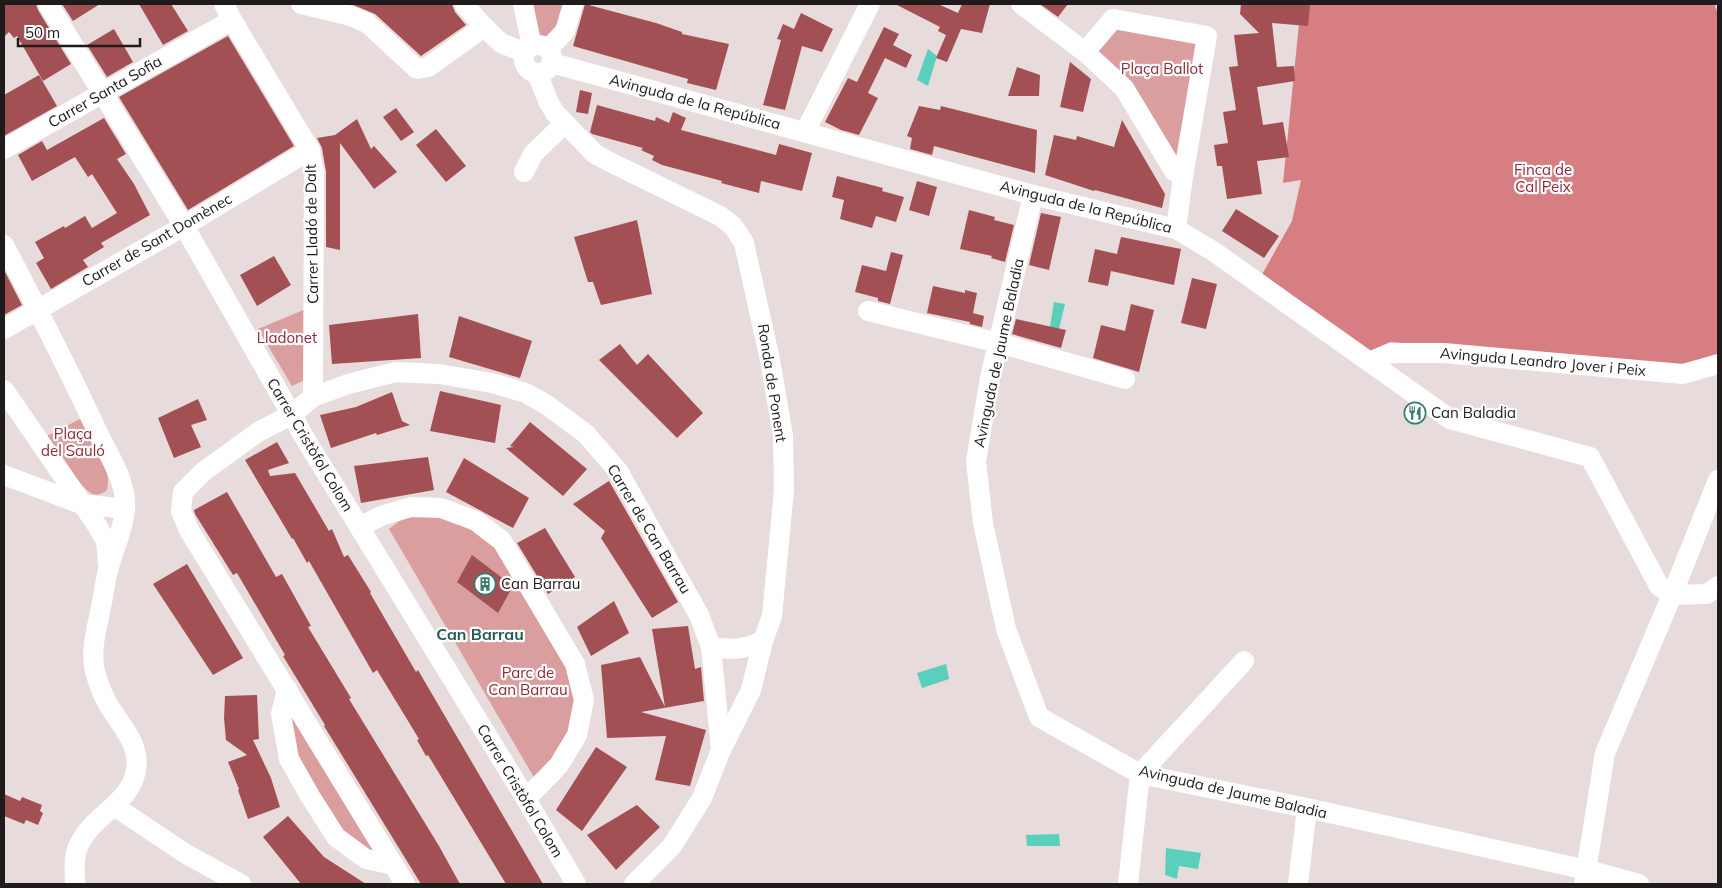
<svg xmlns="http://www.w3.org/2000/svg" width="1722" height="888" font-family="Mulish,sans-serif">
  <rect width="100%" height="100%" fill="#e8dbdb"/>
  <!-- green -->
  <g fill="#db9e9f">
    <polygon points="525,4 563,4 559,20 548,46 533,44"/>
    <polygon points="1115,28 1190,38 1199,48 1182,154 1173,156 1095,51"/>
    <polygon points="308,308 305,380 292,386 258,329"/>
    <path d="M 80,419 C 92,440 113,465 107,490 C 103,493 98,496 93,494 C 82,491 55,447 47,436 Z"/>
    <polygon points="444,513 474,528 496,547 570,669 576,701 570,735 536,781 389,529 403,518"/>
    <polygon points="287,693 390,863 337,836 291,758"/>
  </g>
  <!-- forest -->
  <polygon fill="#d67e81" points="1301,4 1714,4 1718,13 1718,356 1681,366 1390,342 1366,353 1260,278 1292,221 1301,180 1283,183"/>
  <!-- water -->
  <g fill="#5acfbc">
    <polygon points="928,49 937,56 928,86 917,80"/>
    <polygon points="1054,302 1065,304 1059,329 1050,327"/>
    <polygon points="946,664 949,679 922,688 917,673"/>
    <polygon points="1059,834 1060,846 1027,846 1026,835"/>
    <polygon points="1166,848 1201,853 1198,869 1179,866 1177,879 1165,875"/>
  </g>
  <!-- building -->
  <g fill="#a35055">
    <polygon points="4,4 36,4 38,10 71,64 43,81 17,36 14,38 9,32 4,37"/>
    <polygon points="62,4 100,4 73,21"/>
    <polygon points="139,4 171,4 188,31 163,45"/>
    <polygon points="351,4 452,4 455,12 466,25 421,56 375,14"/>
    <polygon points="585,4 656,23 682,32 682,34 729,44 716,90 687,83 688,79 573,46"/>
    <polygon points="895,4 938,4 958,13 962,4 990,4 982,33 961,29 947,62 936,58 946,35 938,31 940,27"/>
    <polygon points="1040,4 1068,4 1058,17"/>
    <polygon points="1241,4 1310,5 1308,26 1272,23 1277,67 1294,66 1295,81 1257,87 1263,125 1283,122 1289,157 1257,161 1262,194 1227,199 1222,166 1217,166 1214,145 1228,143 1223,112 1236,110 1229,67 1238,66 1234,35 1259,33 1240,14"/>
    <polygon points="801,13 833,29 822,52 802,46 785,110 763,105 781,40 777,39 783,24 794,29"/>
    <polygon points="884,27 899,34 893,45 912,55 906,68 885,58 868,93 878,98 859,135 841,130 825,122 848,78 857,82"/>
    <polygon points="114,29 133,62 107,77 87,45"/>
    <polygon points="228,36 294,146 188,210 119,97"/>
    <polygon points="1070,62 1091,79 1083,112 1060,107"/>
    <polygon points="1017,67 1040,75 1039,96 1008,96"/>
    <polygon points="39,75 57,106 4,136 4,95"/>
    <polygon points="580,90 592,93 588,114 576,112"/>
    <polygon points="597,105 655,121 656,117 669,123 673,112 686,118 681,130 776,155 779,144 812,153 802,191 761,181 759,193 721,183 722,181 662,165 652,160 654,156 641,150 643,148 592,134 590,132"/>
    <polygon points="919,106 940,110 941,106 1037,130 1035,173 934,146 932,155 910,149 912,138 907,136"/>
    <polygon points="396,108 414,132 401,141 383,117"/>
    <polygon points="104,118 126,154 117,159 134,184 150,215 101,243 104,247 83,260 88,267 51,289 36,263 44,258 35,242 64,226 65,228 85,216 92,228 117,213 92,174 88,177 75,157 32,181 18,155 42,141 47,150"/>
    <polygon points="357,119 371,149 374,146 397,172 374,189 340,143 340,250 326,247 326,172 322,148 317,138 335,135"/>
    <polygon points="1122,120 1165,194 1162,208 1095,190 1094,191 1045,175 1054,135 1076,140 1077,136 1114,147"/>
    <polygon points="436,129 466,166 446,182 416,145"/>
    <polygon points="837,176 883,188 882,191 904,197 896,222 876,216 872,228 840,219 844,200 832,197"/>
    <polygon points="917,181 937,187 929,216 909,210"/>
    <polygon points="1236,209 1279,236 1264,258 1222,231"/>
    <polygon points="969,210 995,217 994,220 1014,225 1005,262 991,258 992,256 960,249"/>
    <polygon points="1041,213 1061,217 1049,270 1029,265"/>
    <polygon points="637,220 652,294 601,305 593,282 588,282 574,237"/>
    <polygon points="1121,237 1181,249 1174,285 1111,271 1108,286 1088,282 1095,249 1117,254"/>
    <polygon points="891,252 903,255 890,304 878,301 878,298 855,292 862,265 886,271"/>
    <polygon points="274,256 291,285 257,306 240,275"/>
    <polygon points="4,270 22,305 4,315"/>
    <polygon points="1192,278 1217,284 1206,329 1181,323"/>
    <polygon points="933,286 965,293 965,290 977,293 973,313 984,316 982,327 970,324 970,322 927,313"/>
    <polygon points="1131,304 1154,310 1139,372 1093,358 1101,325 1125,331"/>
    <polygon points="418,314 421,358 332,364 329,325"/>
    <polygon points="459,316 532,341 520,378 449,357"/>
    <polygon points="1016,319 1066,330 1061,348 1012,334"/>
    <polygon points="620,344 637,365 648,354 703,413 677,438 599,360"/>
    <polygon points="440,391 501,405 495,443 430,431"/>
    <polygon points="392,392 402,421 410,425 377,435 376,433 331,448 320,415 356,407"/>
    <polygon points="198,399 207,420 191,425 201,447 174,458 158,418"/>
    <polygon points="530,422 587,469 563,496 506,448 514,447 510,446"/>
    <polygon points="277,442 289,463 268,470 270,476 295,473 329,531 332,529 344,557 348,555 371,592 370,593 416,672 418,670 543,884 506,884 428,755 426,756 417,740 419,739 377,670 373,673 309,561 307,563 293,538 292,539 245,460"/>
    <polygon points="428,457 434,490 361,503 354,466"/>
    <polygon points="464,458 529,498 513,528 446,492"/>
    <polygon points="609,481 678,602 652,618 601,538 605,531 573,504"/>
    <polygon points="227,492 276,577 282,574 311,626 308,627 351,698 349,699 439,846 460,884 421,884 324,726 325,725 283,656 285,655 237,573 233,575 195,514 194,510"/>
    <polygon points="545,528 575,577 548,594 517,543"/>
    <polygon points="472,555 513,586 498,613 457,582"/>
    <polygon points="187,564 243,658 213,675 153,584"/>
    <polygon points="614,601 629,633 591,656 577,627"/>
    <polygon points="688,626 695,669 701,667 704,701 641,712 706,730 690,786 655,780 666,736 607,738 601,665 640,657 665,707 652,629"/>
    <polygon points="257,695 259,739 253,740 271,778 280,807 248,819 238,790 239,789 228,762 247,755 226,740 224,718 225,696"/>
    <polygon points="596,747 627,767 582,831 556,810"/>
    <polygon points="4,794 20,801 22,797 42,805 40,811 43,813 38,825 26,820 24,824 4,816"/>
    <polygon points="637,805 660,827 616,870 587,835"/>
    <polygon points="288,816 324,857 366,884 301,884 263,837"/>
  </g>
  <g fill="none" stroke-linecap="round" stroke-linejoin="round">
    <!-- minor -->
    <g stroke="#fff" stroke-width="20">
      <polyline points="48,4 184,226 306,440 526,799 576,884"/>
      <polyline points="224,4 232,20 310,150 314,172 313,397"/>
      <polyline points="301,4 351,16 367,23 417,69 428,67 484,27"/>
      <polyline points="464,4 484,27 501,43 525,53"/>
      <polyline points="523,4 532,46"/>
      <polyline points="1021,4 1085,52 1124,88 1174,171 1183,177"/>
      <polyline points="1113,19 1207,36 1183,177 1176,229"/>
      <circle cx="538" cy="59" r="14"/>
      <polyline points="548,49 565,31 573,4"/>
      <polyline points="1085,52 1113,19"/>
      <polyline points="552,63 1033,195 1176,229 1213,251 1450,419 1590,457 1659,586 1672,595"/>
      <polyline points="537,73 548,101 555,113 595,154 610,162 720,216 733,226 744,243 770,360 783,436 784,490 772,616 763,641 751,690 721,750 702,798 672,846 634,884"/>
      <polyline points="805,132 870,4"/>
      <polyline points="4,149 232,20"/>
      <polyline points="524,172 533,154 565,123"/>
      <polyline points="1033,195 990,378 976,461 983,523 1006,629 1039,717 1140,774 1307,808 1587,870 1639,884"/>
      <path d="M 4,245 C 36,306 68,368 97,431 C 108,454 127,482 125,508 C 124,528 114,548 109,567 C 105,580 104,594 101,607 C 97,628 90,650 95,671 C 98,684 105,701 113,712 C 125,731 140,746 136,770 C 131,804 90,816 78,847 C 73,858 75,873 75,884"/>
      <polyline points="868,311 999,343 1125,379"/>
      <polyline points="4,329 184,226 310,150"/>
      <polyline points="1369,362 1391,353 1444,353 1683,374 1718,364"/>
      <polyline points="4,390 96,524 106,541 108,564"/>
      <polyline points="4,475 81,504 125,509"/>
      <polyline points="359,527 381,516 411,507 441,508 476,521 502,541 575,664 584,700 577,735 559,765 526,799"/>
      <polyline points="1672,595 1707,594 1718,586"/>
      <path d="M 711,647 C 734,650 742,650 763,641"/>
      <polyline points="287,689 281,714 289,759 310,796 336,837 366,859 394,865"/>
      <polyline points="114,806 186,854 241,884"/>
      <polyline points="405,884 189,530 181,511 183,492 203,472 258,432 291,415 313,397 348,384 396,372 439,374 492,383 526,393 547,405 586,434 618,471 699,615 711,647 721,750"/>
      <polyline points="1128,884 1140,774 1244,661"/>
      <polyline points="1298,884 1307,808"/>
      <polyline points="1584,884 1605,753 1672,595 1718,480"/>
    </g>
  </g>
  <!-- icons -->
  <defs>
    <g id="restaurant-ring" transform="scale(1.125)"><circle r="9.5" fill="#fff" stroke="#387c71" stroke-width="1.5"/><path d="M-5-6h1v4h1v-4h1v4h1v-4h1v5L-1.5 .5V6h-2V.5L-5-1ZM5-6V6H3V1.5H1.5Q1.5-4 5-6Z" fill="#387c71"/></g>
    <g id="building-ring" transform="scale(1.125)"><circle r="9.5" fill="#fff" stroke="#387c71" stroke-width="1.5"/><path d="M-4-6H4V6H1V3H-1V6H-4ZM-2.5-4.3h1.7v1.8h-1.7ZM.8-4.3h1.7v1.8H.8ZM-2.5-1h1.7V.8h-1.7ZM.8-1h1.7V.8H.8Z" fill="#387c71"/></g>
  </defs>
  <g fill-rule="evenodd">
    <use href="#restaurant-ring" x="1415" y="413"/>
    <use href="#building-ring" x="485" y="584"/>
  </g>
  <g text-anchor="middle" stroke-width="4.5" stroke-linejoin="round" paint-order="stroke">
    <!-- park labels -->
    <g font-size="15" fill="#912835" stroke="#fff">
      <text x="1162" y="74">Plaça Ballot</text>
      <text x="1543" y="175">Finca de<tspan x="1543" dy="17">Cal Peix</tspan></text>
      <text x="287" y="343">Lladonet</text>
      <text x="73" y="439">Plaça<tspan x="73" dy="17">del Sauló</tspan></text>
      <text x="528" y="678">Parc de<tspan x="528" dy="17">Can Barrau</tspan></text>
    </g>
    <!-- street labels -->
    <g font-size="15" fill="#1f1b1b" stroke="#fff">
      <text transform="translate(105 92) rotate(-30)" y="5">Carrer Santa Sofia</text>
      <text transform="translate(695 102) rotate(15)" y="5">Avinguda de la República</text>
      <text transform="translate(1086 207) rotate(14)" y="5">Avinguda de la República</text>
      <text transform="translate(312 234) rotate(-91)" y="5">Carrer Lladó de Dalt</text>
      <text transform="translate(157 240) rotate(-30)" y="5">Carrer de Sant Domènec</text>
      <text transform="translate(999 353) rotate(-78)" y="5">Avinguda de Jaume Baladia</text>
      <text transform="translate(1543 362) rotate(5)" y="5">Avinguda Leandro Jover i Peix</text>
      <text transform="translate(772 383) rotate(81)" y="5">Ronda de Ponent</text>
      <text transform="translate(310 445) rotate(59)" y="5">Carrer Cristòfol Colom</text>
      <text transform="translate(649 529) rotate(59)" y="5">Carrer de Can Barrau</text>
      <text transform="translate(520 791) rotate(59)" y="5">Carrer Cristòfol Colom</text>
      <text transform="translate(1233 792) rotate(13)" y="5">Avinguda de Jaume Baladia</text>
    </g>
    <!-- poi labels -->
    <g font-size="15" fill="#1f1b1b" stroke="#fff" text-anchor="start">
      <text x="1431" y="418">Can Baladia</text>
      <text x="501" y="589">Can Barrau</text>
    </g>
    <!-- neighbourhood labels -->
    <g font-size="16" font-weight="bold" fill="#255c53" stroke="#fff">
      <text x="480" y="640">Can Barrau</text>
    </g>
  </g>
  <!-- border -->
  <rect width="1722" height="888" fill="none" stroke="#1f1b1b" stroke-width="10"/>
  <!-- scale -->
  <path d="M18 38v8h122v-8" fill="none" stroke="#1f1b1b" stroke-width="2.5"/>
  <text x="25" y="38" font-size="15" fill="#1f1b1b" stroke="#ffffff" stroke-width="4" paint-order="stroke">50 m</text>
</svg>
